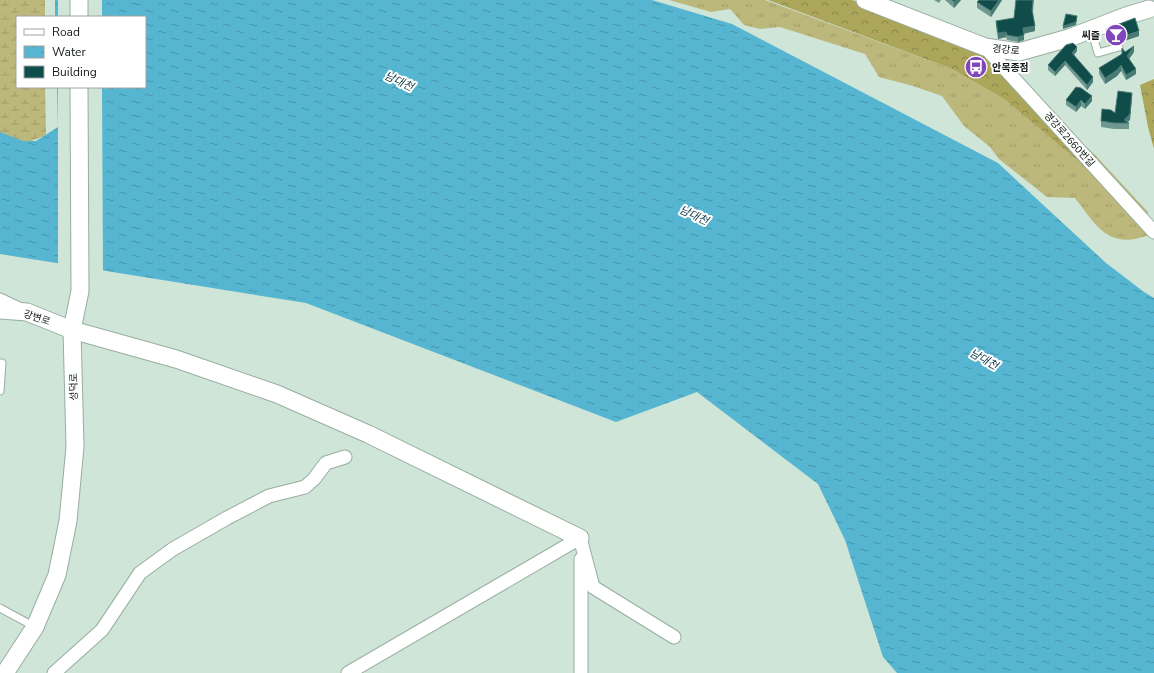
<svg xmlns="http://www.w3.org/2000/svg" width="1154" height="673" font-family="'Nunito Sans','Noto Sans KR',sans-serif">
  <defs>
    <pattern id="grass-tufts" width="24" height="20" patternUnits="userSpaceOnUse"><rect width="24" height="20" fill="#bcb77a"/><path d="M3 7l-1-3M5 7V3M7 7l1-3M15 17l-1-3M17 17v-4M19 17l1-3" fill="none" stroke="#a19d69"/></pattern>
    <pattern id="forest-crowns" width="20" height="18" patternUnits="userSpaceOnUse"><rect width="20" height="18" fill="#aca65b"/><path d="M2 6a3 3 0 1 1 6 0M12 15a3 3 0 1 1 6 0" fill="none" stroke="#8b864a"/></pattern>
    <pattern id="wetland-marsh" width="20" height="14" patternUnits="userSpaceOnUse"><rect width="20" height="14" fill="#bcb77a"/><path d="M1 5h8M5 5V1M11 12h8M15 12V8" fill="none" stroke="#a19d69"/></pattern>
    <pattern id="water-ripples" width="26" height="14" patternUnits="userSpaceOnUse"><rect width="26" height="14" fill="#56b6d1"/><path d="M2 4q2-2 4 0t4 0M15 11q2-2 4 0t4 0" fill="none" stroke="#4693a9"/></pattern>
  </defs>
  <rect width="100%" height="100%" fill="#cee5d8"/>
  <!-- grass -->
  <path fill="url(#grass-tufts)" d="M 669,0 L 765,0 L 952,69 L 1004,99 L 1091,172 L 1097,157 L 1148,212 L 1149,235 C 1109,250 1097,227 1075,198 L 1047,197 L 999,159 L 990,147 L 964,126 L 942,96 L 913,86 L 879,77 L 865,54 L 780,27 L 760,29 L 744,25 L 730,9 L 711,12 Z"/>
  <!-- forest -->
  <g fill="url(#forest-crowns)">
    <polygon points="768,0 852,0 982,49 1097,157 1091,172 1004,99 952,69"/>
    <polygon points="1154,79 1154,149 1148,127 1140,85"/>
  </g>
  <!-- wetland -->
  <polygon fill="url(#wetland-marsh)" points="0,0 45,0 45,17 17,17 17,87 45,87 46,135 14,148 0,149"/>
  <!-- water -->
  <polygon fill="url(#water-ripples)" points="55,0 652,0 732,24 998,163 1106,263 1144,292 1154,298 1154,673 897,673 883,657 845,540 818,484 697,392 616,422 306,303 0,254 0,132 23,141 36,141 58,127 57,87 145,87 145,17 55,17"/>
  <!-- pier -->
  <g fill="#cee5d8">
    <rect x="58" y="0" width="44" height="17"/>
    <polygon points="58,87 102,87 103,272 58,265"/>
  </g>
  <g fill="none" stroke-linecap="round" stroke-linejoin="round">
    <!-- service casing -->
    <g stroke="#98ada1" stroke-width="9">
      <g id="service">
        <polyline points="1091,29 1098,53 1119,47"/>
        <polyline points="0,363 2,363 0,391"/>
        <polyline points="0,608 35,627"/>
      </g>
    </g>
    <!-- minor casing -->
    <g stroke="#98ada1" stroke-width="15">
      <g id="minor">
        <polyline points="985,47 1154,232"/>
        <polyline points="0,300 19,309"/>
        <polyline points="580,538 593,587 674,637"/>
        <polyline points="581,559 581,673"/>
        <polyline points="54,673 102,630 140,573 173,549 227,518 269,496 305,487 314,479 326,463 345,457"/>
        <polyline points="348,673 580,538"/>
      </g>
    </g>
    <!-- tertiary casing -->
    <g stroke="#98ada1" stroke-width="19">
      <g id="tertiary">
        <polyline points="79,0 79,17"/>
        <polyline points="865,0 985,47 1019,52 1069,38 1126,16 1149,9"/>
        <polyline points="0,310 27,312 72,330 176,359 277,394 368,434 580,538"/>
        <polyline points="5,673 35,627 57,575 68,521 75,447 72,330 80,291 79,87"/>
      </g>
    </g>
    <!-- service -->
    <use href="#service" stroke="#fff" stroke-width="7"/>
    <!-- minor -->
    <use href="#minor" stroke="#fff" stroke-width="13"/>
    <!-- tertiary -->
    <use href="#tertiary" stroke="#fff" stroke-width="17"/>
  </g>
  <!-- wall -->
  <g fill="#6f9890">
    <polygon points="934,0 941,0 939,3"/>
    <polygon points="945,0 961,0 954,8"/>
    <polygon points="979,0 1002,0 991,17 977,8 977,2"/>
    <polygon points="1016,0 1034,0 1033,12 1035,31 1024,33 1024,40 1018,42 1007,40 1006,37 998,39 996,27 996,21 1014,18"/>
    <polygon points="1106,29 1139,36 1121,42 1109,45 1106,34"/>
    <polygon points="1077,51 1074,55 1093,82 1087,90 1065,65 1055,76 1048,70 1048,65"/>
    <polygon points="1125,52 1134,52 1129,59 1136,74 1126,80 1121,71 1117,76 1105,84 1099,74 1099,68"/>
    <polygon points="1076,87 1092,101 1085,109 1081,106 1076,112 1066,105 1066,100"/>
    <polygon points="1132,98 1130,120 1127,122 1129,123 1129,129 1114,129 1101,127 1101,121 1115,113"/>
  </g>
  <!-- shaded-wall -->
  <g fill="#497a74">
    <polygon points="956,0 961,0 954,8 954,2"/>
    <polygon points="999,0 1002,0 991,17 991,11"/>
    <polygon points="1077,16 1076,25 1063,29 1063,26"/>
    <polygon points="1035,26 1035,31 1023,34 1023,28"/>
    <polygon points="1139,31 1139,36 1121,42 1121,37"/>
    <polygon points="1006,32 1006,37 998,39 998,33"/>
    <polygon points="1024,35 1024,40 1018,42 1018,37"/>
    <polygon points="1134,46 1134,52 1127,62 1127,56"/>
    <polygon points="1077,47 1077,51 1072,57 1072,53"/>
    <polygon points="1065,61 1065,65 1055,76 1055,72"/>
    <polygon points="1121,65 1121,71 1117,76 1105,84 1105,78"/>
    <polygon points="1136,69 1136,74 1126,80 1126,75"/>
    <polygon points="1093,77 1093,82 1087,90 1087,85"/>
    <polygon points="1132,93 1130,120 1126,123 1124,120"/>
    <polygon points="1092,96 1092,101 1085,109 1085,104"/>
    <polygon points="1081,100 1081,106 1076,112 1076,107"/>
  </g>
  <!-- building -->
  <g fill="#104c49" stroke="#497a74">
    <polygon points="952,0 956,0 954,2"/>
    <polygon points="979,0 999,0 991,11 977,2"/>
    <polygon points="1016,0 1033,0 1032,10 1035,26 1023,28 1024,35 1018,37 1007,35 1006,32 998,33 996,21 1014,18"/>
    <polygon points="1066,14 1077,16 1076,22 1063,26"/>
    <polygon points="1135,18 1139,31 1121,37 1109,39 1106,29"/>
    <polygon points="1073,43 1077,47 1072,53 1093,77 1087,85 1065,61 1055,72 1048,65 1066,45"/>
    <polygon points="1134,46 1127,56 1136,69 1126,75 1121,65 1117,70 1105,78 1099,68 1122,54 1122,48 1125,52"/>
    <polygon points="1076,87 1081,88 1092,96 1085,104 1081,100 1076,107 1066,100"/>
    <polygon points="1118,91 1132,93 1130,114 1124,120 1129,123 1114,123 1101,121 1102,109 1111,110 1115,113"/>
  </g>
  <!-- icons -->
  <defs>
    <g id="bar-disc" transform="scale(1.15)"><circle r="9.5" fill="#8146bc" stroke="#fff"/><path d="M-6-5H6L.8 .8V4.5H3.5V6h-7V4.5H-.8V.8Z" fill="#fff"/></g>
    <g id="bus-disc" transform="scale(1.15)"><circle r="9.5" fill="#8146bc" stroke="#fff"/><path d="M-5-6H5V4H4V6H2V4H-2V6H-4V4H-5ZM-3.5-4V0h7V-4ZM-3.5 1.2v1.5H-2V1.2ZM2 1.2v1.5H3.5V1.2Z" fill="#fff"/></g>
  </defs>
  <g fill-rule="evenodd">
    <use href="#bar-disc" x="1116" y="35"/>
    <use href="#bus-disc" x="976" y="67"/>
  </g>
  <g text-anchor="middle" stroke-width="4" stroke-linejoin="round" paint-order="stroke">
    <!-- poi labels -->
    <g font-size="10" font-weight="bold" fill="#121a16" stroke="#fff" text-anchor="end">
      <text x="1100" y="39">씨즐</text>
      <text x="992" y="71" text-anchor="start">안목종점</text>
    </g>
    <!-- street labels -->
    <g font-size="10" fill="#121a16" stroke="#fff">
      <text transform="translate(1006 49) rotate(5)" y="4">경강로</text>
      <text transform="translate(1070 139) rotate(48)" y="4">경강로2660번길</text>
      <text transform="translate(37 317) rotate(18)" y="4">강변로</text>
      <text transform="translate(73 387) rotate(-91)" y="4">성덕로</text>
    </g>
    <!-- water labels -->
    <g font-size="11" font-style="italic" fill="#0e3b46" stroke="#fff">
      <text transform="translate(399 81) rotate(25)" y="4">남대천</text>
      <text transform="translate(694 215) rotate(25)" y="4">남대천</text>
      <text transform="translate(984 359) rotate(29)" y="4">남대천</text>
    </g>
  </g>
  <!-- legend -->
  <rect x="16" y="16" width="130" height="72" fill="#ffffff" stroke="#a0a3a2"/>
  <rect x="24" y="29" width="20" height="6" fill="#ffffff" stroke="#a0a3a2"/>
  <text x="52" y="36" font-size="12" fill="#121a16">Road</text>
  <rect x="24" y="46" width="20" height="12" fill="url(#water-ripples)" stroke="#a0a3a2"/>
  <text x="52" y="56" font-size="12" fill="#121a16">Water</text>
  <rect x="24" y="66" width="20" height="12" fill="#104c49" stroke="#a0a3a2"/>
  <text x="52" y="76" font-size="12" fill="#121a16">Building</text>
</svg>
